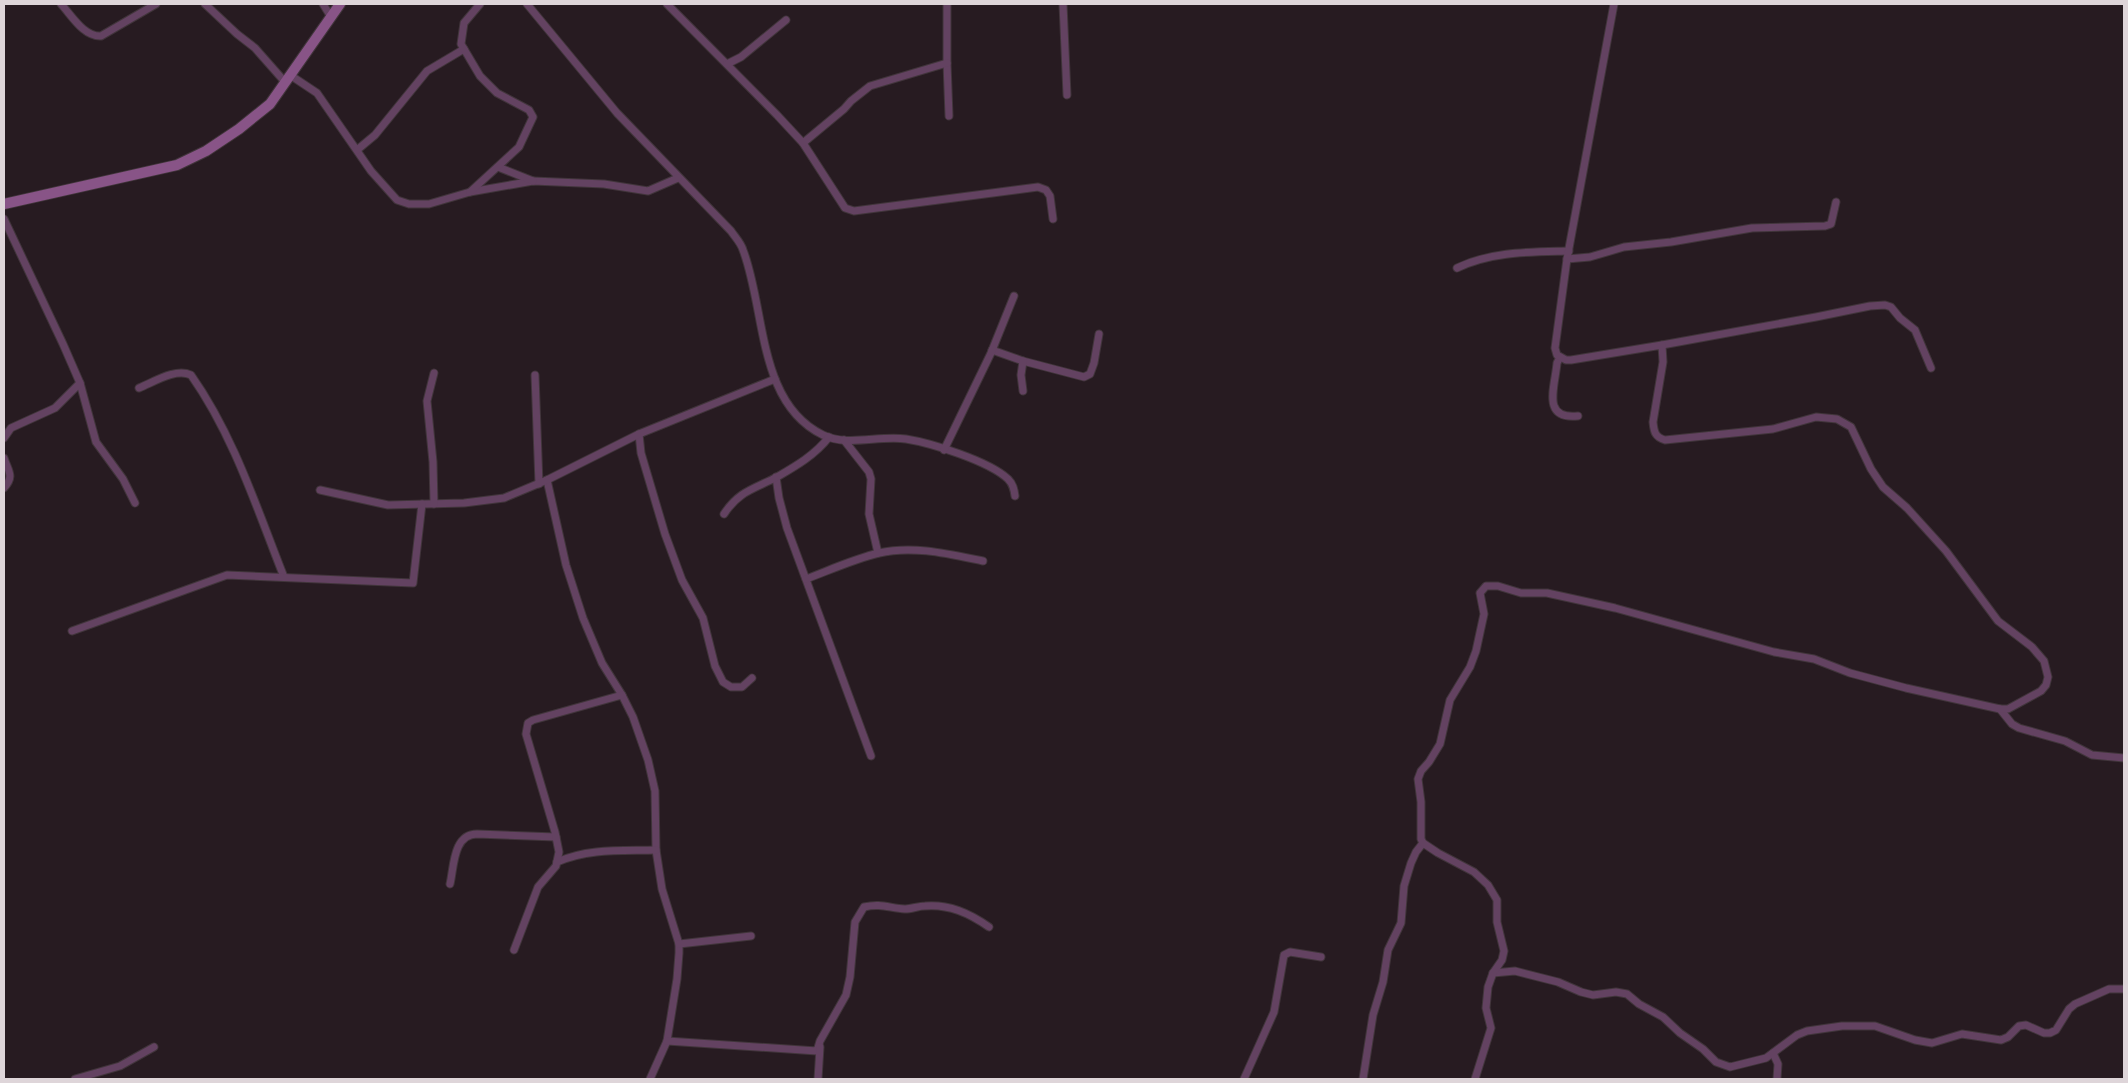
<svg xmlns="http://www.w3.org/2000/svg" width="2128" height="1083" font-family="Barlow,sans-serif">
  <rect width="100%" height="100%" fill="#271b21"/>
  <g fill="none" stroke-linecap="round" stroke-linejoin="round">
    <!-- street casing -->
    <g stroke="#41353b" stroke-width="9">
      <g id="street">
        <path d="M 61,4 C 72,16 84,37 101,36 L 156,4"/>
        <polyline points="205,4 237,34 255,48 285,82"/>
        <polyline points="323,4 331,17"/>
        <path d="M 527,4 L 617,113 L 731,231 C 735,237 741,243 743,250 C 766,310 757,403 823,435 C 848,447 879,435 906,439 C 931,443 989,461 1008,479 C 1013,484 1014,489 1015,496"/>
        <polyline points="667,4 777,115 803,143 845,208 854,211 1038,187 1046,190 1050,196 1053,219"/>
        <polyline points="947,4 947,63 949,116"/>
        <polyline points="1063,4 1067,95"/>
        <polyline points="727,64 741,57 786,20"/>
        <polyline points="290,75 317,93 371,171 397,200 409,204 429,204 470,192 533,181 604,184 648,191 678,178"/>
        <polyline points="803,143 844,109 851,101 870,86 947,63"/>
        <polyline points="357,150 375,135 427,71 464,49"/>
        <polyline points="498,167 533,181"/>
        <polyline points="470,192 519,147 533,117 529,110 497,93 480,76 464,49 461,44 464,23 480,4"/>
        <polyline points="4,219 63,344 80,383 96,442 123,479 135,503"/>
        <polyline points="1567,259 1590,257 1624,247 1671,242 1752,228 1825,226 1831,224 1836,202"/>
        <path d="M 1457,268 C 1492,251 1531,252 1569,251"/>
        <polyline points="1662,345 1816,317 1870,306 1885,305 1891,307 1900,318 1915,330 1931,368"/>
        <polyline points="992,350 1023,361 1084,377 1090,374 1094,363 1099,334"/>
        <path d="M 1560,357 L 1557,363 C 1555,387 1541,420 1578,416"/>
        <polyline points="1023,361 1021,375 1023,391"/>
        <polyline points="535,375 539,484"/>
        <path d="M 139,388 C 154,382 175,368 191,375 C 234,436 257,509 284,577"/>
        <polyline points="639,434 641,453 665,534 682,580 703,618 715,666 723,682 731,687 742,687 752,678"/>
        <polyline points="4,438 11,428 55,408 80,383"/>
        <polyline points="844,440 869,472 871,479 869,514 878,553"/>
        <polyline points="944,450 991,353 1014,296"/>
        <path d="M 4,458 C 8,471 15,476 4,488"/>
        <polyline points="776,477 779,498 787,528 871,756"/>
        <polyline points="547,480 566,565 583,618 602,663 622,695 633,717 648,760 655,791 656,850 662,889 679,944 679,953 677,979 667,1041 650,1079"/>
        <polyline points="320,490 388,505 464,503 504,498 547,480 639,434 775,379"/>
        <polyline points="434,504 433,462 427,401 434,373"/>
        <path d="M 724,514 C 739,491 754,489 777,477 C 796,466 815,455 829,437"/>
        <path d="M 806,579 C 830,570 854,559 879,553 C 913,545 949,554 983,561"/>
        <polyline points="72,631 227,575 413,583 422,504"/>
        <polyline points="2000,709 2012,724 2019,728 2065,741 2092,755 2124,758"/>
        <path d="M 557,862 C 589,848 622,851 656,850"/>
        <path d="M 450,884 C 454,867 453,834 477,834 L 556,837"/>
        <polyline points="679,944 751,936"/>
        <polyline points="514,950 538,887 556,866 559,852 555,832 526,734 528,723 533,720 622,695"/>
        <polyline points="1493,973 1515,971 1558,982 1581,992 1593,995 1616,992 1627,994 1639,1004 1663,1017 1680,1033 1703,1049 1716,1062 1730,1067 1766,1058 1797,1035 1807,1031 1842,1026 1875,1026 1915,1040 1932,1043 1962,1034 2001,1040 2008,1037 2019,1026 2026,1025 2044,1033 2050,1033 2056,1030 2069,1009 2075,1004 2109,989 2124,989"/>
        <path d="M 667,1041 L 817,1051 L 820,1041 L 846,995 L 850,977 L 855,922 L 864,907 C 881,903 889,908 905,909 C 912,909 918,906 925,906 C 949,904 969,913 989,927"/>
        <polyline points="1773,1053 1778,1064 1777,1079"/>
        <polyline points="75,1079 120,1066 154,1047"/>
        <polyline points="818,1079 820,1047"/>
        <polyline points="1244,1079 1274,1012 1284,955 1290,952 1321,957"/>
        <polyline points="1363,1079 1373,1015 1383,982 1388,950 1401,923 1404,886 1411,863 1416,852 1423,843"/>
        <path d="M 1475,1079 L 1491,1028 L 1486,1008 L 1488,987 L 1493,973 L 1502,960 L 1504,951 L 1497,922 L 1497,900 L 1488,885 L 1474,872 L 1438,853 L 1423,843 L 1421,839 L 1421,802 L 1418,779 L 1421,771 L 1429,762 L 1440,744 L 1450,700 L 1470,667 L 1476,651 L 1484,614 L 1480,593 L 1486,586 L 1498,586 L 1521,593 L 1547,593 L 1615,608 L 1774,652 L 1814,659 L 1850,673 L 1906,688 L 2000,709 L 2008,709 L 2041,691 L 2046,685 L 2048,677 L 2044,661 L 2032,647 L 1998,621 L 1946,551 L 1907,508 L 1883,487 L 1871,469 L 1851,427 L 1837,419 L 1816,417 L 1773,429 L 1665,440 C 1655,437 1654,432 1653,422 L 1663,362 L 1662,345 L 1571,360 L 1566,360 L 1557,355 L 1555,348 L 1567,259 L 1614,4"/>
      </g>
    </g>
    <!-- secondary casing -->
    <g stroke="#41353b" stroke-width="12">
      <polyline id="secondary" points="4,204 177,165 206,151 239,129 270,104 340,4"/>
    </g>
    <!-- street -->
    <use href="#street" stroke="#634261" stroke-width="7"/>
    <!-- secondary -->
    <use href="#secondary" stroke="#885487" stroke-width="10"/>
  </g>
  <!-- border -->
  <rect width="2128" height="1083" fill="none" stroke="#ded5d9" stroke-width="10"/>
</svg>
